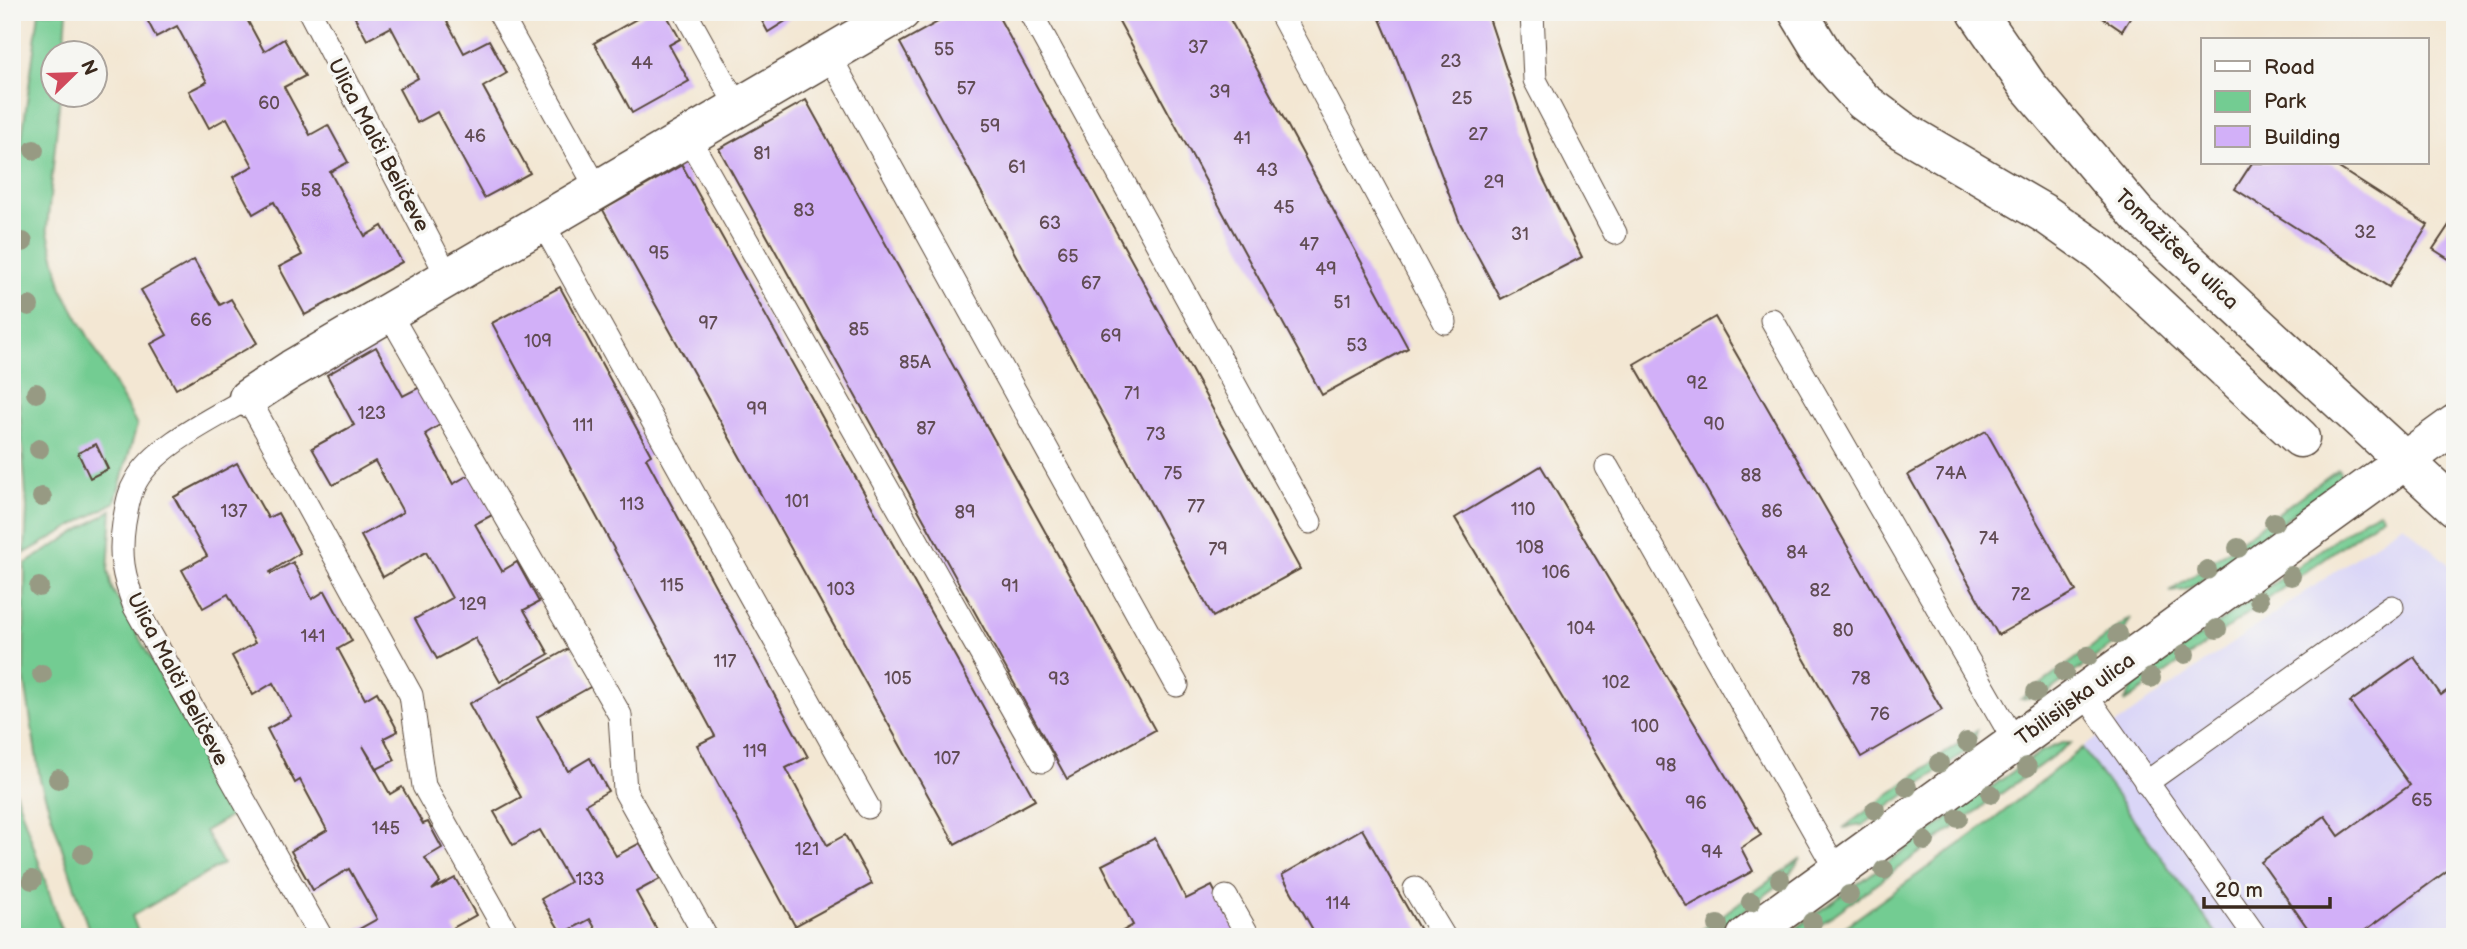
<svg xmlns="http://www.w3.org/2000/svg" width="2467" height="949" font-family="'Balsamiq Sans',sans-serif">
  <rect width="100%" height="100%" fill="#f6f6f2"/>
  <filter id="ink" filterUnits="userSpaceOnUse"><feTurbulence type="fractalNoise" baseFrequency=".0143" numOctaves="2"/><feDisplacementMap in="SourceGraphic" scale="14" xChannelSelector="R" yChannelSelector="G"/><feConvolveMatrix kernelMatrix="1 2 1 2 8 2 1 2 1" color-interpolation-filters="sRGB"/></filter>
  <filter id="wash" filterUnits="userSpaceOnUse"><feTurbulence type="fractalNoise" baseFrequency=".00686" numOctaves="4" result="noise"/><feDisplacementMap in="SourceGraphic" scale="28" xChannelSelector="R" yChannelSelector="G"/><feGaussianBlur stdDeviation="1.57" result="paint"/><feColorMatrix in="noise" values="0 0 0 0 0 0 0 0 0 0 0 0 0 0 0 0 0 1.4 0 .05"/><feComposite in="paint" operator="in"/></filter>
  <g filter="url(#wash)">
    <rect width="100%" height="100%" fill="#f3e7d3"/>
    <!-- built -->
    <polygon fill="#dad6f7" points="2403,524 2455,570 2455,937 2219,937 2082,748"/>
    <!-- green -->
    <g fill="#73cc92" stroke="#577b58" stroke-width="2">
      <polygon points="39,12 67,12 64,52 52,52 52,94 60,95 47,228 62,289 137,425 115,502 25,553 27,508 12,306 12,212"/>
      <polygon points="2338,469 2341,474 2334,484 2195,585 2185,590 2170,592"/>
      <polygon points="112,510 108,570 112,589 236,813 205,831 223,864 132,916 140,937 91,937 40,780 24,676 25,564"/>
      <polygon points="2380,511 2383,516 2124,703 2136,682 2365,518"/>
      <polygon points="2131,618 2120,639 2041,697 2021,699"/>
      <polygon points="1977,730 1974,743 1969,749 1863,825 1843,828"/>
      <polygon points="2062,743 2071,743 1803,937 1784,937 2040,752"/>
      <polygon points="2082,748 2219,937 1831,937 1992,821"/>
      <polygon points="12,777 14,788 64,937 12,937"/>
      <polygon points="1801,858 1787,879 1708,937 1692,937"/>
    </g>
    <g id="blocks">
      <!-- building -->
      <g fill="#d2b0f8">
        <polygon points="143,12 243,12 264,51 284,39 305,76 284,87 310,135 328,125 348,162 330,172 365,236 382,226 402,262 305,315 279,267 302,255 274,202 253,214 233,177 253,166 227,118 209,128 189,91 207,82 177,26 156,37"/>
        <polygon points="352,12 442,12 464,53 489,40 507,73 483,87 530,173 484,198 437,112 417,123 399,89 418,78 391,27 367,40"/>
        <polygon points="649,12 665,12 680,39 669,45 689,81 632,113 594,43"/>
        <polygon points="757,12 800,12 768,32"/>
        <polygon points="956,12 996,12 1300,569 1213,617 900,43"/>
        <polygon points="1114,12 1226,12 1408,348 1322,395"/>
        <polygon points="1377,12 1487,12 1541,174 1582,257 1501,299 1460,223 1395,54"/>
        <polygon points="2094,12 2134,12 2122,31"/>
        <polygon points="806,100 1155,730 1067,779 719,149"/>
        <polygon points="2252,163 2331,163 2428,225 2389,287 2235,189"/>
        <polygon points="682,165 1035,800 955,844 603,210"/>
        <polygon points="2455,216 2455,263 2433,249"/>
        <polygon points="194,260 220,305 231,299 257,343 176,389 151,344 167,335 141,290"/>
        <polygon points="560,287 651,455 646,458 808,757 786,768 827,845 845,835 872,884 795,926 697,745 715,736 492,323"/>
        <polygon points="1715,317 1942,710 1861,757 1634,364"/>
        <polygon points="376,347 403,396 422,386 443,423 425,434 453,484 470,474 494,514 475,524 502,571 517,562 539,602 524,610 549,654 500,682 475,638 437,659 415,619 452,598 426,552 383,577 361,536 403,512 375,461 333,485 312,448 354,425 327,375"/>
        <polygon points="1986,431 2076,591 1998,635 1908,475"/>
        <polygon points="96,444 108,469 90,478 78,453"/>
        <polygon points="237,463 268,518 278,513 300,553 270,572 271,574 293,562 312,599 325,591 352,641 338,649 365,699 377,692 398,731 384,738 395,760 377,769 363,746 390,794 402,787 423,824 428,822 442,848 425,858 440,882 432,890 455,878 476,915 453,928 458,937 345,937 377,919 349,869 313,890 291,851 327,830 300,780 295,783 267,729 291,716 273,683 253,695 232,656 255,643 228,594 203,608 182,570 207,556 174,497"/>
        <polygon points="1541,466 1761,835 1741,848 1753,871 1687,907 1455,518"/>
        <polygon points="570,648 592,686 537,717 568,771 590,758 608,791 586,804 616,856 640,843 660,879 636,892 661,937 600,937 590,919 562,934 541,899 570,882 540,830 513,845 494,812 521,797 469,704"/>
        <polygon points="2414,657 2441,695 2455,685 2455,865 2356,937 2314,937 2261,862 2325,816 2339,836 2410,785 2350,702"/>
        <polygon points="1362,829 1424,937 1317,937 1282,875"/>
        <polygon points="1155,838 1186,899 1212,886 1237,934 1231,937 1123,937 1121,932 1133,925 1102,865"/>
      </g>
    </g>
  </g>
  <g filter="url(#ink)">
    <use href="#blocks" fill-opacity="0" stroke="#574639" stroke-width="2"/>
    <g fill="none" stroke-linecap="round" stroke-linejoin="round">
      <!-- service casing -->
      <g stroke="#574639" stroke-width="25">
        <g id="service">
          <polyline points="310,12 448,277"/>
          <polyline points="499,12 598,190"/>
          <polyline points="685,12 738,108"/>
          <polyline points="1030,12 1310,522"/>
          <polyline points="1280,12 1445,322"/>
          <polyline points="1532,12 1535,80 1615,233"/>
          <polyline points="829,55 1177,685"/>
          <polyline points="688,137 1042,761"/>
          <polyline points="542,222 868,807"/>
          <polyline points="389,313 620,715 625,791 706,937"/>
          <polyline points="1772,320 2015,742"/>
          <polyline points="1607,467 1837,871"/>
          <polyline points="2084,693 2256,937"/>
          <polyline points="2146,783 2392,607"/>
          <polyline points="1415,889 1444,937"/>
          <polyline points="1226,897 1249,937"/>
          <path d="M 321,937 L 135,607 C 123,575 119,556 124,523 C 127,508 128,494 136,481 C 156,445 213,419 248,398 L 411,695 L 424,786 L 509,937"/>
        </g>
      </g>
      <!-- minor casing -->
      <g stroke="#574639" stroke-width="41">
        <g id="minor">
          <polyline points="1798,12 1829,63 1863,101 1903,131 2045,214 2102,254 2300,438"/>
          <polyline points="1977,12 2028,86 2138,215 2455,507"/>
          <polyline points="248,398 292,369 901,12"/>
        </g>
      </g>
      <!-- tertiary casing -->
      <g stroke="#574639" stroke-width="41">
        <polyline id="tertiary" points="1746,937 2455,424"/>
      </g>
      <!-- service -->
      <use href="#service" stroke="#fff" stroke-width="23"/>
      <!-- minor -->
      <use href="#minor" stroke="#fff" stroke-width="38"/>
      <!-- tertiary -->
      <use href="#tertiary" stroke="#fff" stroke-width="38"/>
    </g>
    <!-- trees -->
    <g fill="#979a83">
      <circle cx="34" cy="150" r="10"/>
      <circle cx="23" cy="242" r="10"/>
      <circle cx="29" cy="306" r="10"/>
      <circle cx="36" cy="393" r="10"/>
      <circle cx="39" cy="449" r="10"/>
      <circle cx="42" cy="497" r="10"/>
      <circle cx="2274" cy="522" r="10"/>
      <circle cx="2238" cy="548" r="10"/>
      <circle cx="2207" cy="570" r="10"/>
      <circle cx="2291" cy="576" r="10"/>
      <circle cx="39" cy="587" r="10"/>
      <circle cx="2259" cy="600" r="10"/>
      <circle cx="2217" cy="629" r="10"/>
      <circle cx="2118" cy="634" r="10"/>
      <circle cx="2185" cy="654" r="10"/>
      <circle cx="2088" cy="656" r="10"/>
      <circle cx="2064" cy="672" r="10"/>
      <circle cx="42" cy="674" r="10"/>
      <circle cx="2151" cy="678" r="10"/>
      <circle cx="2036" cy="692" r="10"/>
      <circle cx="1967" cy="742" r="10"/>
      <circle cx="1939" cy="763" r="10"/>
      <circle cx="2027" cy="767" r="10"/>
      <circle cx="58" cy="779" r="10"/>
      <circle cx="1907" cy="787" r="10"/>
      <circle cx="1991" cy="794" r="10"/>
      <circle cx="1875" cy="810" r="10"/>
      <circle cx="1958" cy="818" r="10"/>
      <circle cx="1925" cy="841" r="10"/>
      <circle cx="83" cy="854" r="10"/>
      <circle cx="1884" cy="870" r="10"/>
      <circle cx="1780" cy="879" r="10"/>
      <circle cx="32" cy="880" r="10"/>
      <circle cx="1849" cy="895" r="10"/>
      <circle cx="1751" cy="902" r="10"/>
      <circle cx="1812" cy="922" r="10"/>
      <circle cx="1718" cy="925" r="10"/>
    </g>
  </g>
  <g text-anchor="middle" stroke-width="7" stroke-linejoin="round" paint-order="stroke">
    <!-- number labels -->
    <g font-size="18" fill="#614c54">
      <text x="1198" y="53">37</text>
      <text x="944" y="55">55</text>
      <text x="1451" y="67">23</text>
      <text x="642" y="69">44</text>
      <text x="966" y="94">57</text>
      <text x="1220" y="98">39</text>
      <text x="1462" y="104">25</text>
      <text x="269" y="109">60</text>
      <text x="990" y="132">59</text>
      <text x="1478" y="140">27</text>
      <text x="475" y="142">46</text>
      <text x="1242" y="144">41</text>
      <text x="762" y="159">81</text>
      <text x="1017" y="173">61</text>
      <text x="1267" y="176">43</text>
      <text x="1494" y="188">29</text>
      <text x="311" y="196">58</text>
      <text x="1284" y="213">45</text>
      <text x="804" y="216">83</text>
      <text x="1050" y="229">63</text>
      <text x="2365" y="238">32</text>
      <text x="1520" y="240">31</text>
      <text x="1309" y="250">47</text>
      <text x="659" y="259">95</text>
      <text x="1068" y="262">65</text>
      <text x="1326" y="275">49</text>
      <text x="1091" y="289">67</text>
      <text x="1342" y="308">51</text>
      <text x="201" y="326">66</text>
      <text x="708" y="329">97</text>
      <text x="859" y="335">85</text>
      <text x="1111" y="342">69</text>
      <text x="538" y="347">109</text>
      <text x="1357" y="351">53</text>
      <text x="915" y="368">85A</text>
      <text x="1697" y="389">92</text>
      <text x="1132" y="399">71</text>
      <text x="757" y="415">99</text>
      <text x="372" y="419">123</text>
      <text x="1714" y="430">90</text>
      <text x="583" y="431">111</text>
      <text x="926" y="434">87</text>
      <text x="1156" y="440">73</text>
      <text x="1173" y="479">75</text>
      <text x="1951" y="479">74A</text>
      <text x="1751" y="481">88</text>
      <text x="797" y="507">101</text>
      <text x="632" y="510">113</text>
      <text x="1196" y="512">77</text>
      <text x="1523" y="515">110</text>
      <text x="234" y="517">137</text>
      <text x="1772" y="517">86</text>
      <text x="965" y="518">89</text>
      <text x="1989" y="544">74</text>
      <text x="1530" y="553">108</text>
      <text x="1218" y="555">79</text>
      <text x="1797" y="558">84</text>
      <text x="1556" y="578">106</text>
      <text x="672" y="591">115</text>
      <text x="1010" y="592">91</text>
      <text x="841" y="595">103</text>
      <text x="1820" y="596">82</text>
      <text x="2021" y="600">72</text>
      <text x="473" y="610">129</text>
      <text x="1581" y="634">104</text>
      <text x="1843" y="636">80</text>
      <text x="313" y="642">141</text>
      <text x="725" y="667">117</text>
      <text x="898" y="684">105</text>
      <text x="1861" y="684">78</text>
      <text x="1059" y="685">93</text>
      <text x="1616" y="688">102</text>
      <text x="1880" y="720">76</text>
      <text x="1645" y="732">100</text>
      <text x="755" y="757">119</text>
      <text x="947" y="764">107</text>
      <text x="1666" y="771">98</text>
      <text x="2422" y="806">65</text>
      <text x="1696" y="809">96</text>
      <text x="386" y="834">145</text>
      <text x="807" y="855">121</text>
      <text x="1712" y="858">94</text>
      <text x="590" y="885">133</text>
      <text x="1338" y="909">114</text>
    </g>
    <!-- street labels -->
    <g font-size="21" fill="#3b2a1e" stroke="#f6f6f2">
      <text transform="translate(379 145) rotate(62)" y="7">Ulica Malči Beličeve</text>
      <text transform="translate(2177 249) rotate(44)" y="7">Tomažičeva ulica</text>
      <text transform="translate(178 679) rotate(62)" y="7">Ulica Malči Beličeve</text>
      <text transform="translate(2075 699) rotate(-36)" y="7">Tbilisijska ulica</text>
    </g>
  </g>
  <!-- margin -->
  <rect width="2467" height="949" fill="none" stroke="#f6f6f2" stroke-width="42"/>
  <!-- legend -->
  <rect x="2201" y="38" width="228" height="126" fill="#f6f6f2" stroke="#aba49d" stroke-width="2"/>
  <rect x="2215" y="61" width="35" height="10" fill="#ffffff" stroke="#aba49d" stroke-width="2"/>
  <text x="2264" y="74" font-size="21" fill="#3b2a1e">Road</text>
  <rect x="2215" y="91" width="35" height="21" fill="#73cc92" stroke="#aba49d" stroke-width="2"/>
  <text x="2264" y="108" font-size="21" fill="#3b2a1e">Park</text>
  <rect x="2215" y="126" width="35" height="21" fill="#d2b0f8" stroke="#aba49d" stroke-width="2"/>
  <text x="2264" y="144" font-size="21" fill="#3b2a1e">Building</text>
  <!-- north arrow -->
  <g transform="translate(74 74) rotate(67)"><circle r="33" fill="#f6f6f2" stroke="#aba49d" stroke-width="2"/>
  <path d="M0-5L12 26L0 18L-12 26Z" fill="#d1495b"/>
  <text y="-10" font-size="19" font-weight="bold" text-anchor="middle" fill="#3b2a1e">N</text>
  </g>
  <!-- scale -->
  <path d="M2204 897v10h126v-10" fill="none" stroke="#3b2a1e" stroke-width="3.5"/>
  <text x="2215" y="897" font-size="21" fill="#3b2a1e" stroke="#f6f6f2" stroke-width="5" paint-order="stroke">20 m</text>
</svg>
